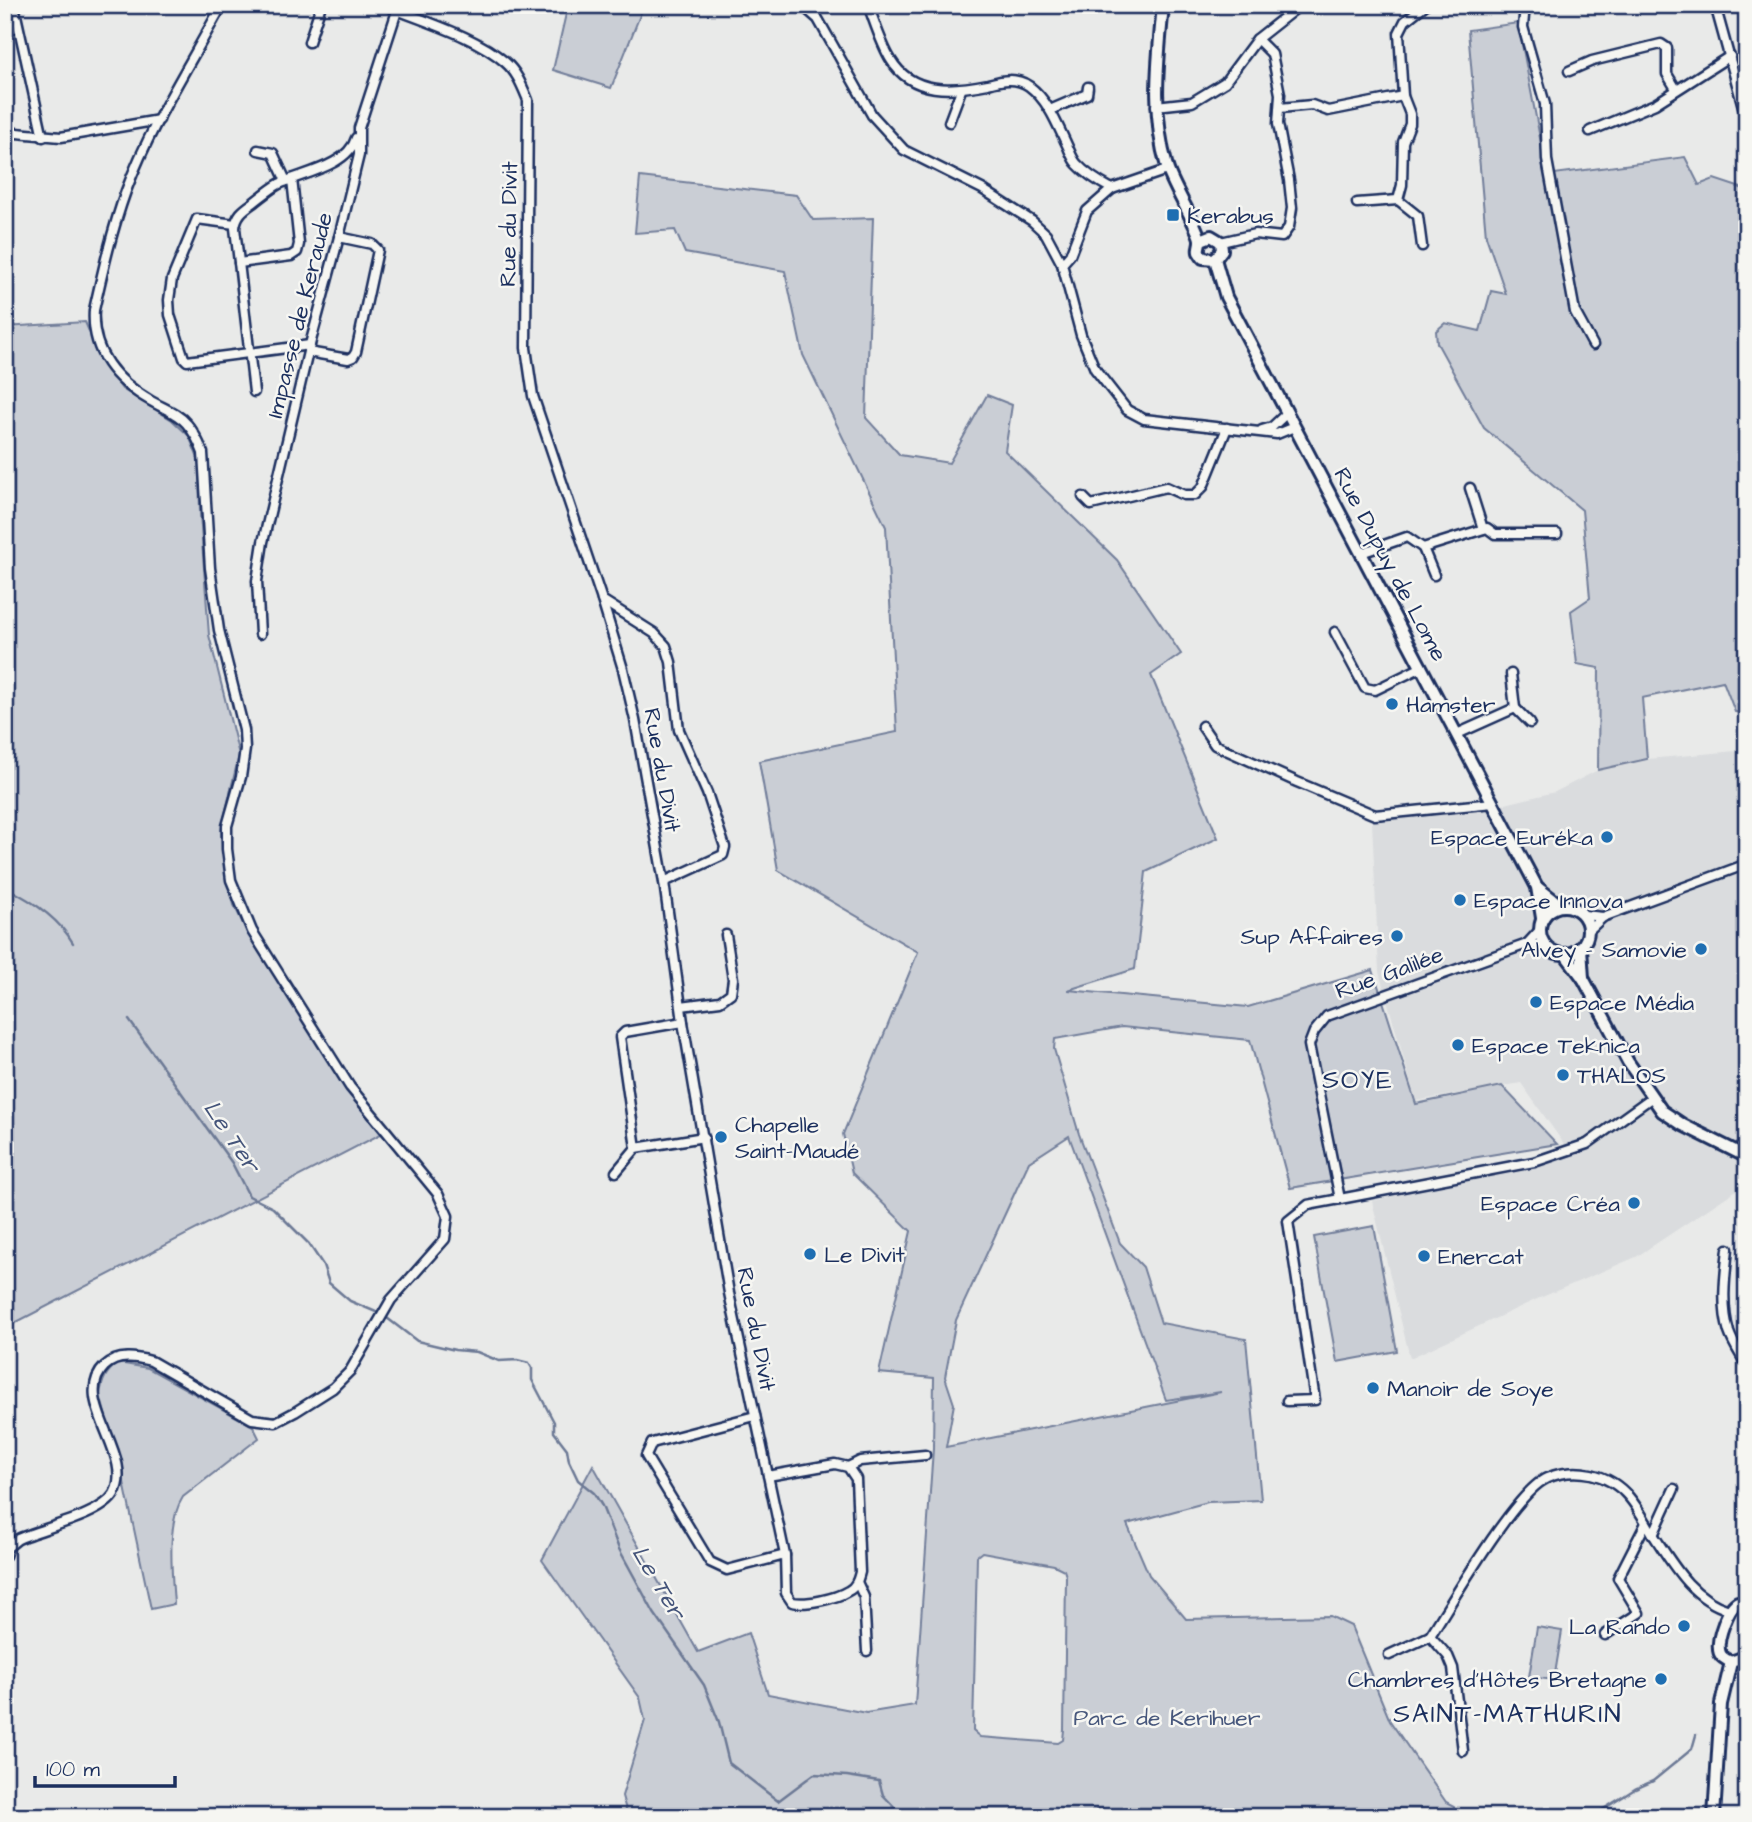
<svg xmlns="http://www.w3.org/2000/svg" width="1752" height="1822" font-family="'Architects Daughter',sans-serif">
  <rect width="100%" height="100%" fill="#e9eae9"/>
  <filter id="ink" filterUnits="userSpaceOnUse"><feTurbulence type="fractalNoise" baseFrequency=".0143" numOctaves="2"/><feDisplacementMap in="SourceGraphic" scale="14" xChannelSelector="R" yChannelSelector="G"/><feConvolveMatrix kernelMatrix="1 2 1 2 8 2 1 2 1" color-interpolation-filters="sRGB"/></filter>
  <g filter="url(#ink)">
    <!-- built -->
    <polygon fill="#dadcde" points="1747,750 1747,1183 1636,1257 1535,1300 1410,1358 1372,1201 1569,1151 1521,1083 1416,1101 1379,972 1372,822 1477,811 1555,792 1598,770 1648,759"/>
    <!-- green -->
    <g fill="#caced5" stroke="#727e9a" stroke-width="2" fill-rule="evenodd">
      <polygon points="568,5 644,5 611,88 553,70"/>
      <polygon points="1518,23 1547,175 1685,157 1699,185 1714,179 1747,190 1747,713 1735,712 1723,681 1642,698 1647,759 1598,770 1599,668 1577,664 1571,611 1590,598 1582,510 1484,428 1437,343 1436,331 1445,323 1480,331 1491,291 1506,294 1486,236 1468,30"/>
      <path d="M 640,177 L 796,195 L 813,220 L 873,218 L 866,418 L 900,455 L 949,463 L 987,395 L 1012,405 L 1005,451 L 1117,560 L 1181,654 L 1151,675 L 1218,838 L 1146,872 L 1135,969 L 1068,990 L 1248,1007 L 1373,970 L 1416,1104 L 1502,1086 L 1557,1144 L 1290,1188 L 1250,1040 L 1122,1027 L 1055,1039 L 1054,1049 L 1079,1134 L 1120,1243 L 1143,1267 L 1161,1323 L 1246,1339 L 1261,1500 L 1208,1502 L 1127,1524 L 1149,1575 L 1186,1619 L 1330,1616 L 1351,1626 L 1390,1721 L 1446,1802 L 1454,1806 L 1454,1817 L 1118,1817 L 1097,1809 L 1091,1817 L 628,1817 L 622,1796 L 645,1720 L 640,1698 L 542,1560 L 593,1465 L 698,1652 L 748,1633 L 768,1694 L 866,1713 L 915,1705 L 933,1449 L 934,1378 L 879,1373 L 911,1231 L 852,1173 L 843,1134 L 918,952 L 778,870 L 759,761 L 897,732 L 886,527 L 803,355 L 785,271 L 685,253 L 675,230 L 635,233 ZM 1069,1136 L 1166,1400 L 1221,1392 L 946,1447 L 954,1404 L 945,1377 L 956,1320 L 1029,1162 ZM 982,1552 L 1054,1565 L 1064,1570 L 1066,1576 L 1064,1730 L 1063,1740 L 1058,1743 L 980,1737 L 973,1731 L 977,1556 Z"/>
      <polygon points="85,322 102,362 122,389 172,420 189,436 199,461 200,514 209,635 239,755 221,831 222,848 234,905 247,932 347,1090 381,1134 5,1328 5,327"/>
      <polygon points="1374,1226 1397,1351 1337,1362 1314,1237"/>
      <path d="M 118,1363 L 148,1368 L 253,1426 L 259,1438 L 183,1497 C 166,1523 172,1574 174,1604 L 151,1609 L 124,1482 L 100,1395 C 102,1380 106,1372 118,1363 Z"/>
      <polygon points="1537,1627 1562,1631 1554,1680 1529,1677"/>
    </g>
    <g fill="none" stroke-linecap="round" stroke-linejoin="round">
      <!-- stream -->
      <g stroke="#6c7995" stroke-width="2.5">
        <path d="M 5,887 C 31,900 58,917 73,943"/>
        <polyline points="129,1020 232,1163 249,1196 273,1208 309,1244 323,1265 329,1283 350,1301 376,1312"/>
        <polyline points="387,1318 417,1341 455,1350 477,1352 499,1361 517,1360 529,1363 532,1368 532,1380 554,1422 554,1432 567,1449 569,1461 578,1480 594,1493 602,1506 619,1549 654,1613 704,1685 719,1722 729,1763 778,1801 814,1774 847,1776 879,1781 883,1795 904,1817"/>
        <polyline points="1591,1817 1635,1789 1653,1781 1692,1749 1696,1735"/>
      </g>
      <!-- street casing -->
      <g stroke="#1b2f5e" stroke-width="13">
        <g id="street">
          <path d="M 385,5 C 422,21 474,35 505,62 C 517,72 522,86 528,100 L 526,348 L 533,396 L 602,600 L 623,669 L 635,720 L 664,882 L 683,1022 L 729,1293 L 785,1555 L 786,1593 L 792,1602 C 806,1605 835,1599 848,1591 C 856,1587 858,1580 860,1572 L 856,1479 L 848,1467 L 835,1464 L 768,1476"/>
          <polyline points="802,5 818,19 872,115 904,150 982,189 1032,221 1046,234 1062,264 1081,335 1095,369 1127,410 1144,419 1277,434 1294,427"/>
          <path d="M 868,5 C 875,23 881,44 891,60 C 912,95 953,91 988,84 C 1002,80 1016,77 1029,86 C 1048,100 1057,124 1067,145 C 1070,151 1072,159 1077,164 C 1086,174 1099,182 1112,189 L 1167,170"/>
          <polyline points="1042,5 1044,7 1080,5"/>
          <polyline points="1525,5 1523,27 1545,104 1547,160 1575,312 1593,345"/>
          <polyline points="1715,5 1747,121"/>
          <polyline points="14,6 43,137"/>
          <polyline points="5,8 20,5"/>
          <polyline points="309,42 321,5"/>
          <polyline points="1569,71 1592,61 1661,44 1667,48 1667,74 1676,89"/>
          <polyline points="1156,106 1192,102 1225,82 1257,39 1300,5"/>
          <polyline points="1280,108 1312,105 1328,111 1403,96"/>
          <polyline points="1050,110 1087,94 1088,87"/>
          <polyline points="949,122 961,90"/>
          <polyline points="1590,131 1655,104 1730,56"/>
          <polyline points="5,132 61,137 159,120"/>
          <polyline points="258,150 273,153 286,181"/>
          <polyline points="1357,203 1398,200"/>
          <polyline points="235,224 197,219 172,279 169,300 170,315 184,358 187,361 310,345"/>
          <polyline points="1221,242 1255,234 1282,237 1289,227 1292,208 1289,180 1278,124 1280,94 1272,54 1257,39"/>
          <polyline points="1422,246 1418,216 1398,200 1402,185 1403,142 1410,124 1410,114 1403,96 1399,33 1405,21 1425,5"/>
          <polyline points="239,263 291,256 297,252 299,244 292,179"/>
          <polyline points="1062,264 1070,255 1087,211 1112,189"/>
          <polyline points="308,352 348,359 353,357 356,352 378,250 372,244 339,237"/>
          <path d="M 254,392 L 235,228 C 236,215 243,210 253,203 C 261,197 270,189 279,184 C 303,173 348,166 356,138"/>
          <polyline points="1262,430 1272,427 1287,413"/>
          <polyline points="1470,488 1483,529"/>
          <polyline points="1083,497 1091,505 1166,487 1184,495 1195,495 1203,487 1227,428"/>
          <polyline points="1423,548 1434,575"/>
          <polyline points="1361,553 1407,537 1423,548 1487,528 1495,534 1557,534"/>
          <polyline points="602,600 654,633 666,646 671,662 679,730 707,793 725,847 723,855 664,882"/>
          <polyline points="1335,632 1365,688 1375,690 1422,667"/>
          <polyline points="260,634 257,581 263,542 308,352 339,237 359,155 359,128 397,11 401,5"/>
          <polyline points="1511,674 1515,708"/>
          <polyline points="1202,726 1215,745 1297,782 1375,815 1493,803"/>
          <polyline points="1457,734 1515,708 1530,723"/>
          <polyline points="1584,915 1603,917"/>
          <polyline points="1588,931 1603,917 1747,864"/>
          <polyline points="1527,944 1545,946"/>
          <polyline points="681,1006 720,1001 731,993 733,979 726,935"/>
          <polyline points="683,1022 625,1032 620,1037 636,1148 704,1137"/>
          <polyline points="616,1172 636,1148"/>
          <polyline points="1340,1199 1534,1162 1587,1144 1651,1098"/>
          <path d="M 1728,1249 C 1725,1276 1721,1306 1729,1332 C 1733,1344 1741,1355 1747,1366"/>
          <polyline points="1287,1401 1315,1400 1288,1221 1308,1205 1340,1199 1309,1045 1314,1032 1327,1016 1527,944 1539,931"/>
          <polyline points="755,1416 652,1443 646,1456 710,1562 727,1570 785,1555"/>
          <polyline points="848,1467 860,1461 925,1455"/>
          <polyline points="1653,1535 1674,1489"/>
          <path d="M 5,1556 L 8,1547 L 18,1539 C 42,1528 101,1516 114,1494 C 136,1455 70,1400 105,1366 C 118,1354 136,1357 151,1361 L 252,1419 L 276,1422 L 295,1412 L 333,1388 L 350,1371 L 391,1300 L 445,1239 L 448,1216 L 438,1194 L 350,1087 L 252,931 L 231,880 L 227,849 L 227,826 L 241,777 L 245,749 L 244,730 L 219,630 L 210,568 L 203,453 C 199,442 195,433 187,424 C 178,413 163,408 151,401 C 116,381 91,352 94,310 C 103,270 112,230 126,191 C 150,126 189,66 222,5"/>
          <polyline points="857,1582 864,1597 867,1651"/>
          <polyline points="1605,1635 1639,1613 1618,1578 1646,1523"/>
          <polyline points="1389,1655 1430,1636"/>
          <path d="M 1463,1751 L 1453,1668 L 1448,1656 L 1430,1636 C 1452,1602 1515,1492 1547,1478 C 1575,1466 1609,1473 1629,1497 C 1640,1510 1648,1527 1658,1542 C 1676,1570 1695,1600 1729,1610"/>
        </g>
      </g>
      <!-- secondary casing -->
      <g stroke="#1b2f5e" stroke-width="16">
        <g id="secondary">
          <path d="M 1163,5 C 1158,60 1151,113 1167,167 C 1171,183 1201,232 1200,241 C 1200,245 1198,248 1199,252 L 1203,258 L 1215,259"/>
          <polyline points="1201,240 1211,236 1221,242 1222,250 1215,259"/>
          <polyline points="1215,259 1226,297 1537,887 1542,918"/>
          <polyline points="1537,887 1560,905"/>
          <circle cx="1564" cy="930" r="24"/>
          <polyline points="1581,948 1583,978"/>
          <polyline points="1565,954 1583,978 1628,1062 1662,1111 1683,1125 1747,1157"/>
          <path d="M 1747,1602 L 1738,1602 C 1728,1607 1717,1638 1719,1650 C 1720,1657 1725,1659 1731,1662 L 1742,1658 L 1747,1653"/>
          <polyline points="1714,1817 1721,1704 1731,1662"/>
        </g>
      </g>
      <!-- street -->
      <use href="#street" stroke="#f6f6f2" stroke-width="8"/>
      <!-- secondary -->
      <use href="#secondary" stroke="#f6f6f2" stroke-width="10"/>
    </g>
  </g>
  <!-- markers -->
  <g fill="#1f6fb2" stroke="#f6f6f2" stroke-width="2.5">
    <rect x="1166" y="208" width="14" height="14" rx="3.5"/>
    <circle cx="1392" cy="704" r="7"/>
    <circle cx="1607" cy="837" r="7"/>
    <circle cx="1460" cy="900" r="7"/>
    <circle cx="1397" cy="936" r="7"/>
    <circle cx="1701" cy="949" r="7"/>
    <circle cx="1536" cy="1002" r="7"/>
    <circle cx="1458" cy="1045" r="7"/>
    <circle cx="1563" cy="1075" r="7"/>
    <circle cx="721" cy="1137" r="7"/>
    <circle cx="1634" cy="1203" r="7"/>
    <circle cx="810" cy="1254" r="7"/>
    <circle cx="1424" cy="1256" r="7"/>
    <circle cx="1373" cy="1388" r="7"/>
    <circle cx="1684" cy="1626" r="7"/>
    <circle cx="1661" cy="1679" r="7"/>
  </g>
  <g text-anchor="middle" stroke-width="5" stroke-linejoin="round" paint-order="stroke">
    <!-- poi labels -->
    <g font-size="23" fill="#1b2f5e" stroke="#f6f6f2" text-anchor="start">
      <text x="1187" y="223">Kerabus</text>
      <text x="1406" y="712">Hamster</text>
      <text x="1593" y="845" text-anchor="end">Espace Euréka</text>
      <text x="1474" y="908">Espace Innova</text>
      <text x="1383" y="944" text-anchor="end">Sup Affaires</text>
      <text x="1687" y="957" text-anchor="end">Alvey - Samovie</text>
      <text x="1550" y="1010">Espace Média</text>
      <text x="1472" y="1053">Espace Teknica</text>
      <text x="1577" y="1083">THALOS</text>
      <text x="735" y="1132">Chapelle<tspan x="735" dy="26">Saint-Maudé</tspan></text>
      <text x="1620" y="1211" text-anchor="end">Espace Créa</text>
      <text x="824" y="1262">Le Divit</text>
      <text x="1438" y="1264">Enercat</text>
      <text x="1387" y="1396">Manoir de Soye</text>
      <text x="1670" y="1634" text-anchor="end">La Rando</text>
      <text x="1647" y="1687" text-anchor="end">Chambres d'Hôtes Bretagne</text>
    </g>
    <!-- street labels -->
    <g font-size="23" fill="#1b2f5e" stroke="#f6f6f2">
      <text transform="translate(508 224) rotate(-89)" y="8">Rue du Divit</text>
      <text transform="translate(299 315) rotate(-76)" y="8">Impasse de Keraude</text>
      <text transform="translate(1391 564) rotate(62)" y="8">Rue Dupuy de Lome</text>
      <text transform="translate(663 770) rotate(80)" y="8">Rue du Divit</text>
      <text transform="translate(1389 972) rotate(-20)" y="8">Rue Galilée</text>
      <text transform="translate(757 1329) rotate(79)" y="8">Rue du Divit</text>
    </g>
    <!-- park labels -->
    <g font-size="23" fill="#47577c" stroke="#f6f6f2">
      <text x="1167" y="1725">Parc de Kerihuer</text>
    </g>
    <!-- water labels -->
    <g font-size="24" font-style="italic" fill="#44547a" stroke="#f6f6f2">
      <text transform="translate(232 1136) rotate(56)" y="8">Le Ter</text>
      <text transform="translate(659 1582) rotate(59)" y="8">Le Ter</text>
    </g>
    <!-- quarter labels -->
    <g font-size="26" letter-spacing="2" fill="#1b2f5e" stroke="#f6f6f2">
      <text x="1358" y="1088">SOYE</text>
      <text x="1508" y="1722">SAINT-MATHURIN</text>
    </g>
  </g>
  <!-- margin -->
  <rect width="1752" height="1822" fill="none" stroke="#f6f6f2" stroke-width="28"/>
  <rect x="14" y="14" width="1724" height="1794" fill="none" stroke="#1b2f5e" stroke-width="2.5" filter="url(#ink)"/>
  <!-- scale -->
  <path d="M35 1776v10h140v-10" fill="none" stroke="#1b2f5e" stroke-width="3.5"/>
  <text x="46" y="1776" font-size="21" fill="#1b2f5e" stroke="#f6f6f2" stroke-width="5" paint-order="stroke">100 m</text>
</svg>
